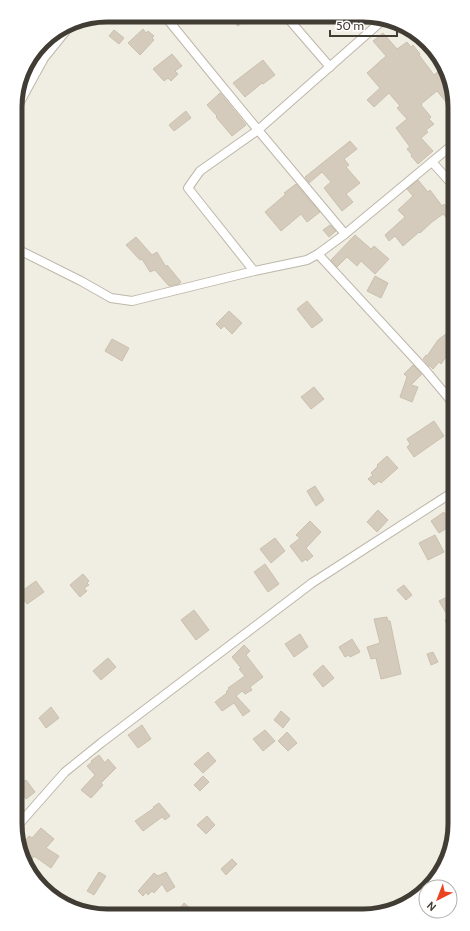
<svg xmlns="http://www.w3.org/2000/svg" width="470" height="931" font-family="Cabin,sans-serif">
  <rect width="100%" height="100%" fill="#f0ede3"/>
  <!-- building -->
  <g fill="#d4cbbd" stroke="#cbc0ad">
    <polygon points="229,16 241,16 245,20 238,26"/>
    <polygon points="143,29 146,33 148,31 154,36 152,38 154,40 140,55 128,43"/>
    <polygon points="114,30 124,38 119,44 109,36"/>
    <polygon points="383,33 397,49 407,42 411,47 413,45 420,54 419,55 434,75 443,67 450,78 450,107 437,91 421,104 422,104 421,105 431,117 429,119 434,124 426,130 428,132 421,138 433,151 418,164 411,156 412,155 407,149 410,147 396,128 407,119 397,108 400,106 389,93 374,107 367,100 380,88 367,73 386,56 373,41"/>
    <polygon points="172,54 182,66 175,71 178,74 171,81 168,78 164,81 153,69"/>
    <polygon points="263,60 275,75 263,84 262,83 245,97 233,83"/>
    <polygon points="220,93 246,125 232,136 216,117 217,116 207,105"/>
    <polygon points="186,111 191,118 174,131 169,125"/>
    <polygon points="350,141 357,149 344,159 349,165 346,167 360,183 346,194 353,202 342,211 324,188 331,182 322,172 309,183 305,177"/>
    <polygon points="418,180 428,192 430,190 442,206 444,204 451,214 451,223 443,214 432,222 420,233 419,232 403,246 395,236 389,241 385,235 405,217 398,210 413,196 407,189"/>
    <polygon points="296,184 320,212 307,222 301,214 281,231 265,212 286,194 284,193"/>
    <polygon points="330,225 336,231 329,237 323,230"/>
    <polygon points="355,235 371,249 374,246 389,259 375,274 361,261 357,266 347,257 337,267 331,260"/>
    <polygon points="136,237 152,255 157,252 166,267 167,265 181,282 179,284 169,286 155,270 150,272 142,259 140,260 126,245"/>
    <polygon points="375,276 388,283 381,298 367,291"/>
    <polygon points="307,301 323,320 312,328 297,309"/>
    <polygon points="229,311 242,323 232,334 224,326 221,329 216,324"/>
    <polygon points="452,329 452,347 445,352 448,354 441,364 439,362 433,369 430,366 429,366 423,359 426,355 427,356 438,340"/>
    <polygon points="112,339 129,348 122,361 105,351"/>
    <polygon points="413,365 422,374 411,385 418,387 412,402 400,397 407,377 404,374"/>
    <polygon points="314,387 324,399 311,409 301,397"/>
    <polygon points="434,421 444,436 414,457 407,447 410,444 407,439"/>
    <polygon points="387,456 398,468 381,483 379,481 374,485 368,479 373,475 371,473 378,466 377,465"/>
    <polygon points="315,486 324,500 316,506 307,491"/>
    <polygon points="378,510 388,520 377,532 367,522"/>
    <polygon points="444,512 452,525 439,533 431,521"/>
    <polygon points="310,521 321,532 306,548 313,556 307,561 306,559 302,562 290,546 300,538 296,535"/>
    <polygon points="435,535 444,552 428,560 419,543"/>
    <polygon points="275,538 285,551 271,563 260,549"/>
    <polygon points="265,564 279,584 268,592 254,572"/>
    <polygon points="83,574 89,581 87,583 89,585 84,588 87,591 80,597 70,585"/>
    <polygon points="36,581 44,592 27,604 19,593"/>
    <polygon points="404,585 412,595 406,600 397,590"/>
    <polygon points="453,594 453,620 454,638 445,620 449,618 439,601"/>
    <polygon points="194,610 209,630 196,640 181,620"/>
    <polygon points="387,617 388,621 390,621 401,674 381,679 376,658 371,659 367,647 380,643 374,619"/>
    <polygon points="300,634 308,647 294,657 285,644"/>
    <polygon points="352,639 360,652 350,657 349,655 345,657 339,647"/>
    <polygon points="244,645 250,651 246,655 263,677 250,687 252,690 245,694 242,691 236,696 250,711 243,716 234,703 222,711 215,702 227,693 226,692 229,689 228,688 245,676 239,669 241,668 232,657"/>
    <polygon points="433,652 438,662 431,665 427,654"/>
    <polygon points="108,658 116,667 101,680 93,671"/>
    <polygon points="323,665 334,678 323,687 313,674"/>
    <polygon points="51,707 59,718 46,728 39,718"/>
    <polygon points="281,711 290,719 283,728 274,720"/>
    <polygon points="142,725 151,739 138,748 128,735"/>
    <polygon points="265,730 275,741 263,751 253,739"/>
    <polygon points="287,732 297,743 288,751 278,741"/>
    <polygon points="208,752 216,761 203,773 194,764"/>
    <polygon points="99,755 105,763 108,759 116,768 101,783 103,785 91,798 81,790 95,775 87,766 92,762 91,761"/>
    <polygon points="203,776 209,782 200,791 194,785"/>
    <polygon points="26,780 35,792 26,799 19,790 19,784"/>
    <polygon points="159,803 170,816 165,820 162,817 143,831 135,821 154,808 153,807"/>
    <polygon points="207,816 215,825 206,834 197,825"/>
    <polygon points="41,828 54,839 46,848 59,856 51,868 34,856 28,866 20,853 20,847 29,836 32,838"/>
    <polygon points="232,859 237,864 226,875 221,869"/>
    <polygon points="99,872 106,876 94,895 87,891"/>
    <polygon points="166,872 175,887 167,892 162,884 154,893 152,891 148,895 146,892 143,896 138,891 154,873 158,876"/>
    <polygon points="184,903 197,914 181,914 178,911"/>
  </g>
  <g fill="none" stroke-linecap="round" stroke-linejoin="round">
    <!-- street casing -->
    <g stroke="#beb7aa" stroke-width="10">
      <g id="street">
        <polyline points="164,15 212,74 258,130 384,19"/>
        <polyline points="286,16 330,67"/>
        <polyline points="46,38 55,44"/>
        <polyline points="16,109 44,58 73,22"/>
        <polyline points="432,162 451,183"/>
        <polyline points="17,249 81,281 111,298 132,301 254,271 307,260 318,254 345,234 451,146"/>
        <polyline points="318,254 426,371 452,402"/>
        <polyline points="254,271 188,188 200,171 258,130 345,234"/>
        <polyline points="20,823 65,772 101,743 312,583 453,492"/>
      </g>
    </g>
    <!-- street -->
    <use href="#street" stroke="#fff" stroke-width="8"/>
  </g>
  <!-- crop -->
  <path d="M0 0H470V931H0ZM107 22H363A85 85 0 0 1 448 107V824A85 85 0 0 1 363 909H107A85 85 0 0 1 22 824V107A85 85 0 0 1 107 22Z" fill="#fff" fill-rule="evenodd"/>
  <path fill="none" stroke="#423d34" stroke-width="5" d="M107 22H363A85 85 0 0 1 448 107V824A85 85 0 0 1 363 909H107A85 85 0 0 1 22 824V107A85 85 0 0 1 107 22Z"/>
  <!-- north arrow -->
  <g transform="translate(438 899) rotate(222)"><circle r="19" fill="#ffffff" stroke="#b3b1ae"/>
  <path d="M0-3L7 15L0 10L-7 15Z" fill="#ea4420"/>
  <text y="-6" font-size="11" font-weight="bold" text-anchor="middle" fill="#423d34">N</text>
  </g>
  <!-- scale -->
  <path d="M330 30v6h67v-6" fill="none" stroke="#423d34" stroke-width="2"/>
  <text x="336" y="30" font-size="12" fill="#423d34" stroke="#ffffff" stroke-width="3" paint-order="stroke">50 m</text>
</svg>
